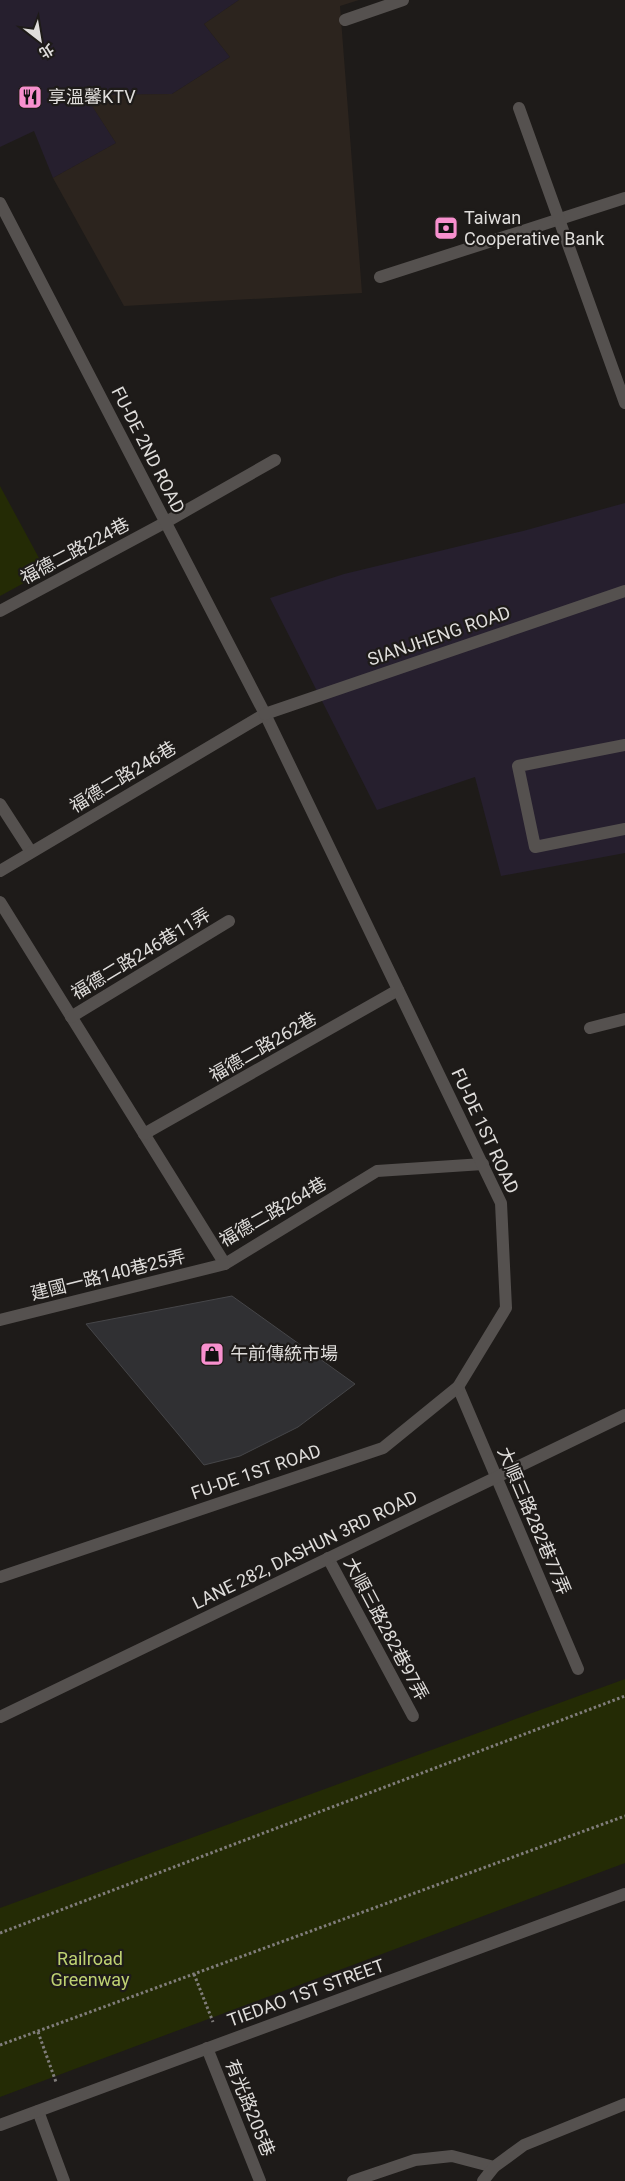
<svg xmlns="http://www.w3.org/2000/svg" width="625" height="2181" font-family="Roboto,'Noto Sans TC',sans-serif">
  <rect width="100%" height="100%" fill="#1e1b19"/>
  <!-- commercial -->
  <g fill="#261f2e">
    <polygon points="0,0 239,0 204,24 230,57 172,94 86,96 116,143 53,178 34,131 0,147"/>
    <polygon points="625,503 625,853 501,876 475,777 377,810 270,598 344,574 523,531"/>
  </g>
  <!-- built -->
  <polygon fill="#2c241e" points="239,0 359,0 340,6 362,293 124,306 53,178 116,143 85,95 172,94 230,57 204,24"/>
  <!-- green -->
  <g fill="#242b05">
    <polygon points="0,486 46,571 0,596"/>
    <polygon points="625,1679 625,1863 0,2097 0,1908"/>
  </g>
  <!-- building -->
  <polygon fill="#303033" stroke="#464649" points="232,1296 355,1384 298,1427 240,1456 204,1465 86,1324"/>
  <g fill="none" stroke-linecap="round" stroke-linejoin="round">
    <!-- path -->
    <g stroke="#807d7b" stroke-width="3" stroke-dasharray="2.5 2.5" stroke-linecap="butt">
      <polyline points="0,1933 625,1696"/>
      <polyline points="194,1974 213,2022"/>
      <polyline points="38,2032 56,2082"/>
      <polyline points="0,2045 625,1816"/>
    </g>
    <!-- service -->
    <g stroke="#55514f" stroke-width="12">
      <polyline points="345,20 403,0"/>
      <polyline points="380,277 625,198"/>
      <polyline points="0,611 166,522 275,460"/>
      <polyline points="625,745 518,766 535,847 625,829"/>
      <polyline points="0,804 31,852"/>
      <polyline points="0,871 265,714"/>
      <polyline points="0,902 225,1264 377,1171 483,1164"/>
      <polyline points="71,1017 229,921"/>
      <polyline points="590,1028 625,1019"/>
      <polyline points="144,1134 398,990"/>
      <polyline points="0,1320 225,1264"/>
      <polyline points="458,1387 578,1669"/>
      <polyline points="328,1558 413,1716"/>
      <polyline points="0,1717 625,1415"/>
    </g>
    <!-- minor -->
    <g stroke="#55514f" stroke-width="12">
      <polyline points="519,108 625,403"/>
      <polyline points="0,203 265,714 501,1203 506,1308 458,1387 383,1448 0,1577"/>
      <polyline points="265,714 625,591"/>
      <polyline points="207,2048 260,2181"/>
      <polyline points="38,2111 64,2181"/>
      <polyline points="0,2125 625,1894"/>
      <polyline points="353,2181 415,2160 452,2156 494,2167"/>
      <polyline points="483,2181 494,2167 524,2145 625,2104"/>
    </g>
  </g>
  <!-- icons -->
  <defs>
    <g id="restaurant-square" transform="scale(1.25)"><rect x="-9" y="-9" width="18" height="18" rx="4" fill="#f790ce" stroke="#1e1b19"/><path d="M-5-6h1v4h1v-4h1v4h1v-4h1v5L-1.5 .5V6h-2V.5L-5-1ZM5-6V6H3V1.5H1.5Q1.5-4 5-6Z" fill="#111"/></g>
    <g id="bank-square" transform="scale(1.25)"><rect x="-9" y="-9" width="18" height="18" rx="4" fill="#f790ce" stroke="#1e1b19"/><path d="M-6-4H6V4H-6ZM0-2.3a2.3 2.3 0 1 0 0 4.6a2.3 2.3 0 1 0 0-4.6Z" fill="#111"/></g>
    <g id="shop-square" transform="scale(1.25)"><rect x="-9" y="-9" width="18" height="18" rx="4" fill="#f790ce" stroke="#1e1b19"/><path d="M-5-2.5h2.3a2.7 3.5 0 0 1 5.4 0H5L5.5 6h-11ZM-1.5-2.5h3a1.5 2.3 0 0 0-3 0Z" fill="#111"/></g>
  </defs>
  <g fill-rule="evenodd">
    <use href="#restaurant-square" x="30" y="97"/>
    <use href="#bank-square" x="446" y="228"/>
    <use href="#shop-square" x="212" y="1354"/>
  </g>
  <g text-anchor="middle" stroke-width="4.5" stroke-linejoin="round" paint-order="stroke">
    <!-- poi labels -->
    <g font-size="18" fill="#dfdddb" stroke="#1e1b19" text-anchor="start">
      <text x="48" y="103">享溫馨KTV</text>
      <text x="464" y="224">Taiwan<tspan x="464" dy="21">Cooperative Bank</tspan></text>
      <text x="230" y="1360">午前傳統市場</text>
    </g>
    <!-- street labels -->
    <g font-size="18" fill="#dfdddb" stroke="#1e1b19">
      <text transform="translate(148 450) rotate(63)" y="6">FU-DE 2ND ROAD</text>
      <text transform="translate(75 551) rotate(-28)" y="6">福德二路224巷</text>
      <text transform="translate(439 636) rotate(-19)" y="6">SIANJHENG ROAD</text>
      <text transform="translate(123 777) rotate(-31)" y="6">福德二路246巷</text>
      <text transform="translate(141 954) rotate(-31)" y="6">福德二路246巷11弄</text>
      <text transform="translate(263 1047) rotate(-30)" y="6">福德二路262巷</text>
      <text transform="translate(485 1131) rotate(65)" y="6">FU-DE 1ST ROAD</text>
      <text transform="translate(273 1212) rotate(-30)" y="6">福德二路264巷</text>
      <text transform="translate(108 1275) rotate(-14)" y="6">建國一路140巷25弄</text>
      <text transform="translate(256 1472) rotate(-19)" y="6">FU-DE 1ST ROAD</text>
      <text transform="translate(534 1521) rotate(67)" y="6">大順三路282巷77弄</text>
      <text transform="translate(305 1550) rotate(-26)" y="6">LANE 282, DASHUN 3RD ROAD</text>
      <text transform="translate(386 1629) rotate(62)" y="6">大順三路282巷97弄</text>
      <text transform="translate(306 1993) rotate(-20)" y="6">TIEDAO 1ST STREET</text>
      <text transform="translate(250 2108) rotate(68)" y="6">有光路205巷</text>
    </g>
    <!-- park labels -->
    <g font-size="18" fill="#bed172" stroke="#1e1b19">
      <text x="90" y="1965">Railroad<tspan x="90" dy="21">Greenway</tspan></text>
    </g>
  </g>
  <!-- north arrow -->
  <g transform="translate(40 40) rotate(149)" stroke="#1e1b19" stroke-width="4" paint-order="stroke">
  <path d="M0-4L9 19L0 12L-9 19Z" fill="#dfdddb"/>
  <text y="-8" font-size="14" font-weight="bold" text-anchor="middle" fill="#dfdddb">北</text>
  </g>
</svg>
